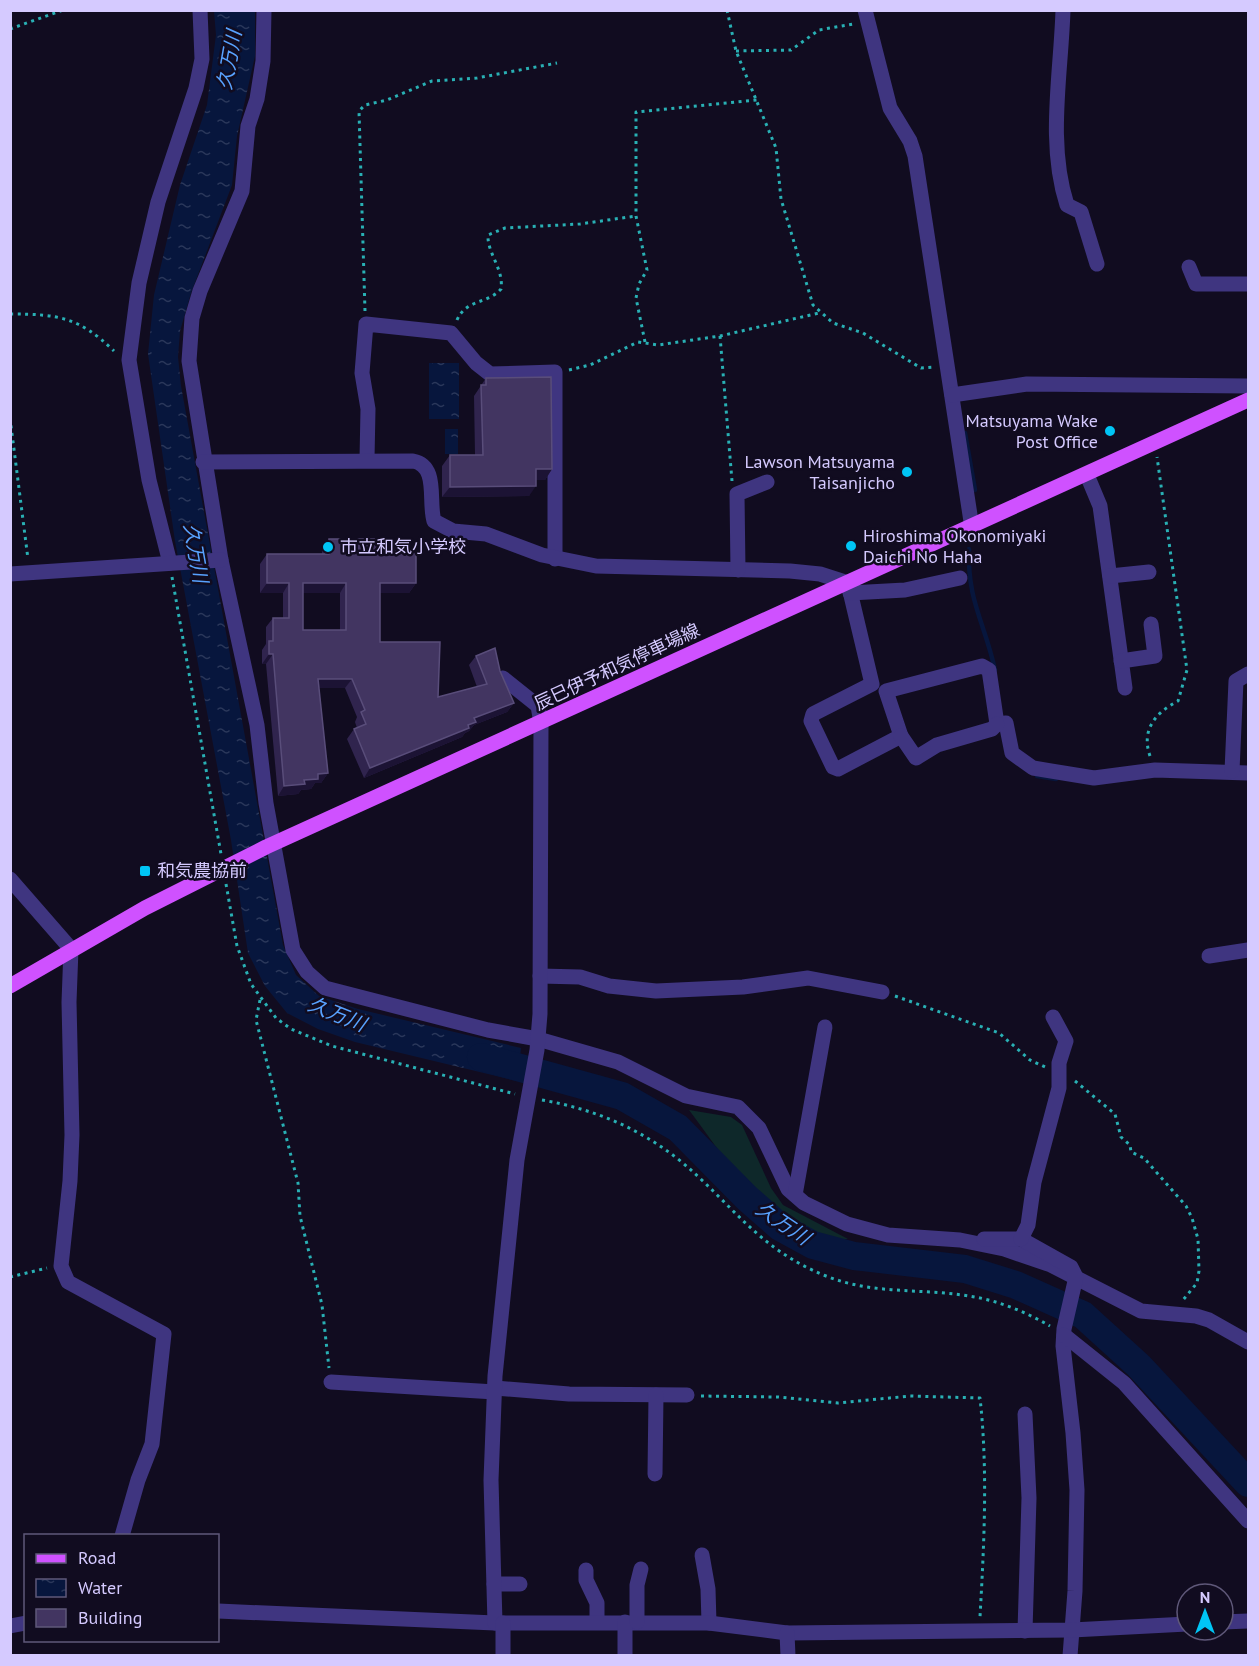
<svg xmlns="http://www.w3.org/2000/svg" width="1259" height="1666" font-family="'PT Sans','Noto Sans JP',sans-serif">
  <defs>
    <pattern id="water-ripples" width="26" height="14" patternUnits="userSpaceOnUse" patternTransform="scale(1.5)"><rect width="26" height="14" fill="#07163d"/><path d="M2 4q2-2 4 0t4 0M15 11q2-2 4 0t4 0" fill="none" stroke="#2a375a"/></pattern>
  </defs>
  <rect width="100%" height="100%" fill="#110c20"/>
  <!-- grass -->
  <path fill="#0e282a" d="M 689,1110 L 731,1117 L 742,1125 L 771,1188 L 783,1205 L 848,1239 C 776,1244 727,1160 689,1110 Z"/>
  <!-- water -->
  <g fill="url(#water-ripples)">
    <polygon points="214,11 255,11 255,56 237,136 232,185 191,293 180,331 178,357 181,386 283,945 296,975 319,996 358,1009 521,1048 517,1081 355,1042 318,1029 287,1013 265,986 248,953 231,840 175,541 148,354 154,295 180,185 207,105 216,35"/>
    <rect x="429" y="363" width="30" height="56"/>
    <rect x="445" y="429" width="13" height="25"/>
  </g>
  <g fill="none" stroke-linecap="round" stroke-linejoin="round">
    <!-- stream -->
    <g stroke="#07163d" stroke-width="4.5">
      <polyline points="965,433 975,490"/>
      <path d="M 969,549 C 967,601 985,623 995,670"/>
      <polyline points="1037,776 1056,779"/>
    </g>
    <!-- river -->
    <polyline stroke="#07163d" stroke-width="28" points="481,1057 622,1096 678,1128 747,1198 780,1227 813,1245 854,1256 965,1269 1016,1285 1083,1315 1139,1366 1248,1483"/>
    <!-- path -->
    <g stroke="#29b0b4" stroke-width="3" stroke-dasharray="3 4.5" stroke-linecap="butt">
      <polyline points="727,10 736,51 776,148 781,199 813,305 833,323 863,333 921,368 934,367"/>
      <polyline points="10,29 63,10"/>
      <polyline points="736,51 791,50 819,30 853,24"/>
      <polyline points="365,311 359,111 365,105 387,100 432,81 477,78 557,63"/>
      <path d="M 10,314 C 58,314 79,317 114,351"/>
      <path d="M 457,320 C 466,299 488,304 501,289 C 504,269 487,253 488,235 L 505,228 L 580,224 L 636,216"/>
      <polyline points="720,336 732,481"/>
      <polyline points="645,342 636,298 639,284 647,270 636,216 636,112 757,100"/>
      <polyline points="569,370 590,365 638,342 658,345 720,336 819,313"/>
      <polyline points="10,418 28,559"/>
      <polyline points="172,577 221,854"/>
      <path d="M 1150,756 C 1141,730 1155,713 1178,701 L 1187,670 L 1157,457"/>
      <polyline points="226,884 237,946 251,984 276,1018 291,1029 332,1046 515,1094"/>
      <polyline points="895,996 999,1033 1030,1060 1045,1067"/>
      <polyline points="260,1000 256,1020 298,1183 300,1216 322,1305 329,1368"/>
      <polyline points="1075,1081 1115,1114 1121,1137 1130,1145 1131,1152 1144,1158 1186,1206 1192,1218 1198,1239 1199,1271 1197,1283 1183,1300"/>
      <path d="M 542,1100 C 593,1109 637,1127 678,1159 C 732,1203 756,1248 826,1276 C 873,1295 921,1288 969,1296 C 997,1300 1026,1312 1050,1326"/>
      <polyline points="10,1277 47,1268"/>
      <path d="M 701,1396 L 778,1397 L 838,1403 L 910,1396 L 980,1398 C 988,1470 984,1545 980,1617"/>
    </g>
    <!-- minor -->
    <g stroke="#3f3580" stroke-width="15">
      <polyline points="264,10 263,61 257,99 248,126 242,191 200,291 192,318 189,361 221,560 257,725 266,803 293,950 307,972 325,988 488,1030 538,1039 618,1062 686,1096 738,1107 759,1128 788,1189 804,1203 847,1224 888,1235 960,1240 1004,1249 1051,1265 1141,1311 1196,1316 1209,1320 1248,1342"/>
      <polyline points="865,10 890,108 910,141 915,156 972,528"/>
      <path d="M 1063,10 C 1061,75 1047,143 1067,205 L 1081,212 L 1097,264"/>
      <polyline points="1189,267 1196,284 1248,284"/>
      <polyline points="952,395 1027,384 1248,386"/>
      <polyline points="367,459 368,409 362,373 366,324 451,333 476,363 490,374 555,372 555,559"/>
      <path d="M 203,462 L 413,461 C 439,466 428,501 434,521 L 453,531 L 486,534 L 542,555 L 596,566 L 790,571 L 820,574 L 848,583 L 872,684 L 813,714 L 811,721 L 833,767 L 838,769 L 901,736 L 886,691 L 982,666 L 989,670 L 997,724 L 1006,723 L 1012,753 L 1033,768 L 1094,778 L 1155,770 L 1248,773"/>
      <polyline points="1087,475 1100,506 1125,688"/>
      <polyline points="170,563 149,480 129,360 139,283 158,202 196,88 202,59 200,10"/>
      <polyline points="738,570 737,494 767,482"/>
      <polyline points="10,574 221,560"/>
      <polyline points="1110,576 1149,572"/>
      <polyline points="850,593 905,590 960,578"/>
      <polyline points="1121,661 1155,656 1151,624"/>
      <polyline points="901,736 916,758 937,745 992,729 997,724"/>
      <polyline points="1232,771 1236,681 1248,674"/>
      <polyline points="10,879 71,949 69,1002 72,1135 70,1181 61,1266 68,1282 164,1334 152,1444 138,1480 122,1536"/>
      <polyline points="1209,956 1248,950"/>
      <polyline points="540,976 580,977 609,986 656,991 743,987 808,978 882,992"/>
      <polyline points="795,1195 825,1027"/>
      <polyline points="984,1239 1021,1239 1071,1267 1076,1277 1064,1329 1063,1346 1073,1433 1077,1490 1075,1591 1070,1656"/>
      <polyline points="1021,1239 1028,1225 1034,1182 1059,1088 1059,1063 1066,1041 1053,1017"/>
      <polyline points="1064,1335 1124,1383 1248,1521"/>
      <polyline points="331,1382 495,1392"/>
      <polyline points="495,1388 569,1394 687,1395"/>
      <polyline points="1025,1414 1029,1498 1025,1631"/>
      <polyline points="655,1474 656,1395"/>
      <polyline points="702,1555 708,1589 709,1623"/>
      <polyline points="586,1570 586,1580 597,1603 597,1622"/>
      <polyline points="494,1584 520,1584"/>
      <polyline points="218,1611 495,1623 709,1623 787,1633 1072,1630 1187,1624"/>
      <polyline points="625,1622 625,1656"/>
      <polyline points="637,1622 637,1585 641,1569"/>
      <polyline points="1223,1622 1248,1621"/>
      <polyline points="495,1623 491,1480 495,1376 517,1160 537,1050 540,1014 541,723 538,706 503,678"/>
      <polyline points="503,1623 503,1656"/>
      <polyline points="10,1626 26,1623"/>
      <polyline points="787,1633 788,1656"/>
    </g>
    <!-- major -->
    <polyline stroke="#cf51ff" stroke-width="15" points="10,986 145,908 266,847 1248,400"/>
  </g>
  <!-- wall -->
  <g fill="#30244e" fill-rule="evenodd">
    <polygon points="486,378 552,469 545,480 536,480 529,496 442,497 442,466 450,455 475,455 474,396"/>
    <path d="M 329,539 L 377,543 L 394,551 L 416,583 L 409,593 L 380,593 L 380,642 L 438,697 L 477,687 L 469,665 L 476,656 L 500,671 L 514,703 L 507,712 L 474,725 L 469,731 L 465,733 L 462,737 L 364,778 L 347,739 L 354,729 L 357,728 L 355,722 L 357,717 L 345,688 L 319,688 L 328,773 L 321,783 L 315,783 L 311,789 L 301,790 L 298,794 L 278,796 L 266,664 L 262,664 L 262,650 L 266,644 L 266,627 L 273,618 L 283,618 L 283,593 L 260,593 L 260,564 L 267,554 L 322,554 L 322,548 ZM 303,593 L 340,593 L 340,630 L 303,630 Z"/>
  </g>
  <!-- shaded-wall -->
  <g fill="#1c1334">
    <polygon points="536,469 552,469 545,480 528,480"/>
    <polygon points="536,486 529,496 442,497 450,487"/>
    <polygon points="267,583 289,583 283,593 260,593"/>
    <polygon points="303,583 346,583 340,593 296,593"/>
    <polygon points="380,583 416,583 409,593 373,593"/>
    <polygon points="269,654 273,654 266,664 262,664"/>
    <polygon points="318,679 352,679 345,688 311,688"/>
    <polygon points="514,703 507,712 474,725 469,731 465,733 462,737 364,778 370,768 474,718"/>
    <polygon points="328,773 321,783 315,783 311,789 301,790 298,794 278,796 284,786 304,780 318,774"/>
  </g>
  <!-- building -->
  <g fill="#423561" stroke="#594d7a" stroke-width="1.5" fill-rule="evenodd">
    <polygon points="551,377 552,469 536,469 536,486 450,487 450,455 483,455 481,385 486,385 486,378"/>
    <path d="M 329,539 L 377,539 L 377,543 L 394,543 L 394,551 L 416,551 L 416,583 L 380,583 L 380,642 L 440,642 L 438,697 L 487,684 L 476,656 L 495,648 L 500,671 L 514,703 L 474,718 L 476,722 L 468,725 L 469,728 L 370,768 L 354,729 L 366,724 L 361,712 L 365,710 L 352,679 L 318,679 L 328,773 L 318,774 L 318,779 L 304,780 L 305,784 L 284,786 L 273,654 L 269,654 L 269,641 L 273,641 L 273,618 L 289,618 L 289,583 L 267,583 L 267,554 L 329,554 ZM 303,583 L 346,583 L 346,630 L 303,630 Z"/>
  </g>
  <!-- markers -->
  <g fill="#00c5f5" stroke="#110c20" stroke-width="2">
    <circle cx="1110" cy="431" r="6"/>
    <circle cx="907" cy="472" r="6"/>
    <circle cx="851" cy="546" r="6"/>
    <circle cx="328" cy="547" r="6"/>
    <rect x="139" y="865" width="12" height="12" rx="3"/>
  </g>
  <g text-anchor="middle" stroke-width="5" stroke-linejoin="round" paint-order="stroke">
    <!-- poi labels -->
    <g font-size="18" fill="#d5caff" stroke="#110c20" text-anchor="start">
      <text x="1098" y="427" text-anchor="end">Matsuyama Wake<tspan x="1098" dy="21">Post Office</tspan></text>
      <text x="895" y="468" text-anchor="end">Lawson Matsuyama<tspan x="895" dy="21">Taisanjicho</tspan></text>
      <text x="863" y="542">Hiroshima Okonomiyaki<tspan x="863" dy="21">Daichi No Haha</tspan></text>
      <text x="340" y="553">市立和気小学校</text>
      <text x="157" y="877">和気農協前</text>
    </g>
    <!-- street labels -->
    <g font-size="18" fill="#d5caff" stroke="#110c20">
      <text transform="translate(617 667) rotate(-25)" y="6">辰巳伊予和気停車場線</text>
    </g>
    <!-- water labels -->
    <g font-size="20" font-style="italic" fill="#58a2ff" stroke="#110c20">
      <text transform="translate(229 60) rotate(-80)" y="7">久万川</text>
      <text transform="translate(196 553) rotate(80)" y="7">久万川</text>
      <text transform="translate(337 1014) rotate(22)" y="7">久万川</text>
      <text transform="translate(783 1223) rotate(34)" y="7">久万川</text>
    </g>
  </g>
  <!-- border -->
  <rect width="1259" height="1666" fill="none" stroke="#d5caff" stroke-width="24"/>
  <!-- legend -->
  <rect x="24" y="1534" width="195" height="108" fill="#110c20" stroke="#5f5879" stroke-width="1.5"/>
  <rect x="36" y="1554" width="30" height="9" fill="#cf51ff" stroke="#5f5879" stroke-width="1.5"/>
  <text x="78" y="1564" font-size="18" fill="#d5caff">Road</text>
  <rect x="36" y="1579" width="30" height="18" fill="url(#water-ripples)" stroke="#5f5879" stroke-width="1.5"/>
  <text x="78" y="1594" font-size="18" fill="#d5caff">Water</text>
  <rect x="36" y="1609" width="30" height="18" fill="#423561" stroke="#5f5879" stroke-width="1.5"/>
  <text x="78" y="1624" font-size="18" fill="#d5caff">Building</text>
  <!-- north arrow -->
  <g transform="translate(1205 1612)"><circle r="28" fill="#110c20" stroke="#5f5879" stroke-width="1.5"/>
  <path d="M0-4.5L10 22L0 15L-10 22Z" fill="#00c5f5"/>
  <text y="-9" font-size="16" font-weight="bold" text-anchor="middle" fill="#d5caff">N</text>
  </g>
</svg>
